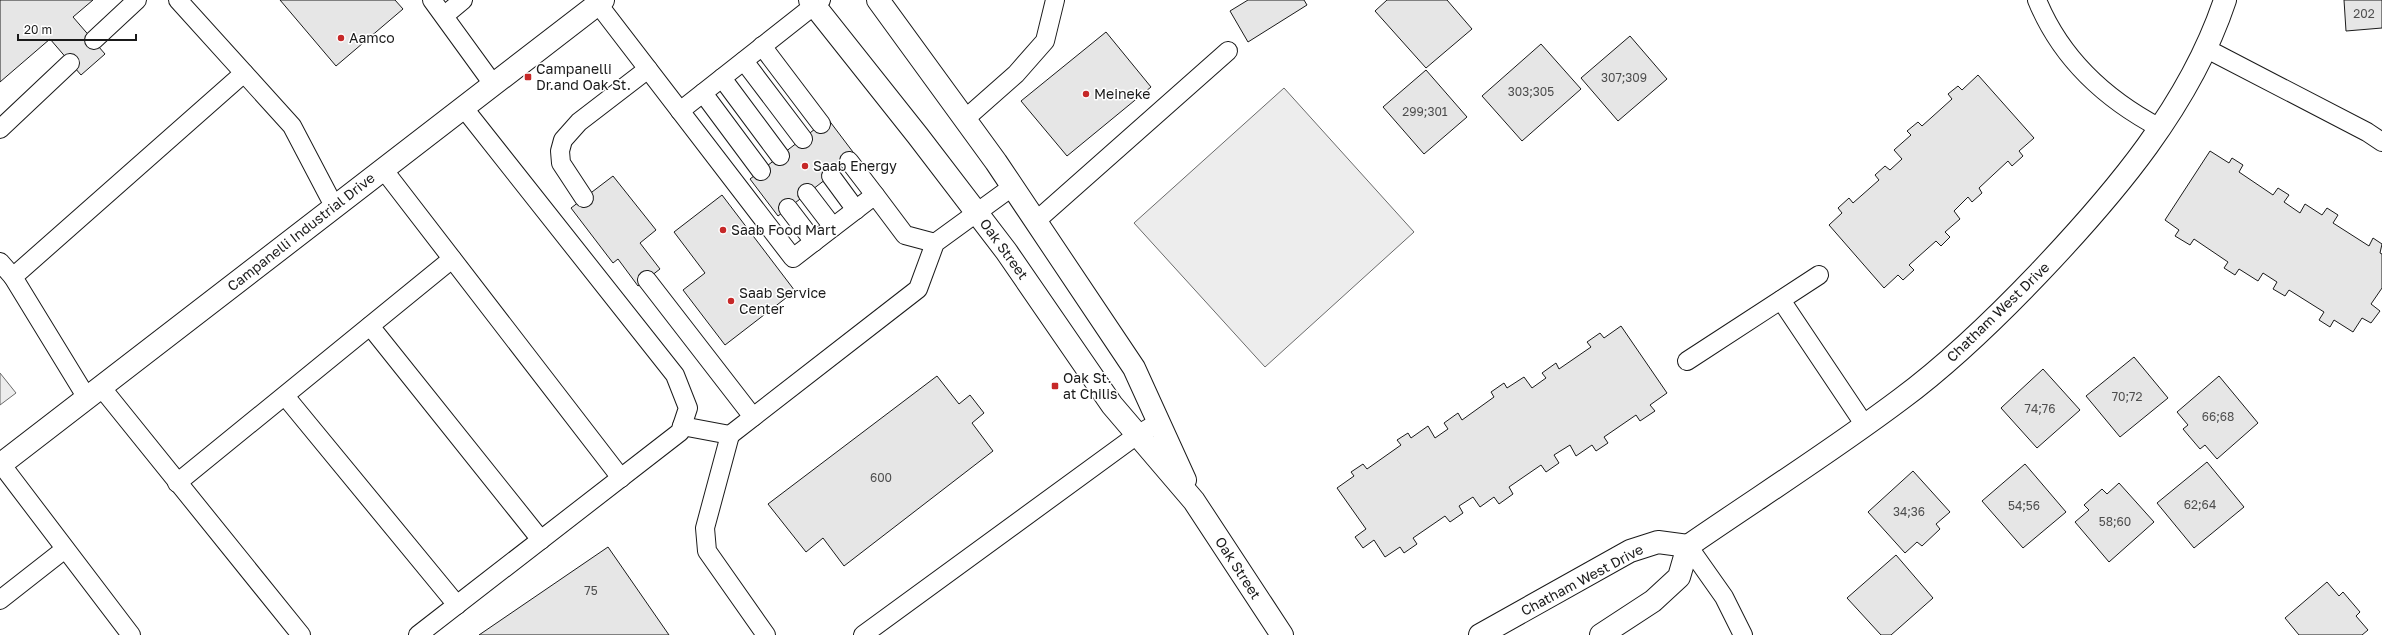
<svg xmlns="http://www.w3.org/2000/svg" width="2382" height="635" font-family="'Golos Text',sans-serif">
  <rect width="100%" height="100%" fill="#fff"/>
  <!-- green -->
  <g fill="#ededed" stroke="#6a6a6a">
    <polygon points="1284,88 1414,232 1265,367 1134,223"/>
    <polygon points="0,373 16,393 0,405"/>
  </g>
  <!-- building -->
  <g fill="#e6e6e6" stroke="#1a1a1a">
    <polygon points="0,0 93,0 73,17 105,54 81,75 50,39 0,82"/>
    <polygon points="280,0 395,0 403,9 336,66"/>
    <polygon points="1248,0 1304,0 1307,5 1248,42 1230,11"/>
    <polygon points="1387,0 1447,0 1472,29 1426,68 1375,11"/>
    <polygon points="2344,0 2382,0 2382,28 2346,31"/>
    <polygon points="1106,32 1151,87 1067,156 1021,101"/>
    <polygon points="1630,36 1667,79 1618,121 1581,78"/>
    <polygon points="1541,44 1581,89 1522,141 1482,96"/>
    <polygon points="1426,70 1467,117 1424,154 1383,107"/>
    <polygon points="1978,75 2034,138 2019,151 2023,156 2012,166 2008,161 1979,188 1982,193 1972,202 1968,197 1954,211 1960,219 1945,232 1950,237 1941,246 1936,241 1909,265 1914,270 1903,280 1898,275 1884,288 1829,225 1842,213 1838,208 1849,198 1853,203 1879,180 1875,175 1885,166 1890,170 1902,159 1894,150 1911,135 1907,131 1918,122 1922,126 1952,99 1948,94 1958,86 1962,90"/>
    <polygon points="828,119 856,156 778,216 750,179"/>
    <polygon points="2210,151 2229,163 2232,158 2243,165 2239,172 2273,195 2278,188 2289,195 2284,202 2300,213 2305,204 2322,215 2327,208 2338,215 2333,223 2369,246 2373,238 2382,244 2380,253 2382,254 2382,288 2371,304 2380,311 2371,323 2362,318 2353,332 2334,320 2330,327 2319,320 2324,312 2289,290 2285,296 2273,289 2277,282 2263,273 2258,281 2239,269 2235,275 2224,268 2228,262 2194,239 2190,245 2175,236 2179,230 2165,220"/>
    <polygon points="613,176 656,230 640,243 660,269 638,286 618,259 613,263 571,208"/>
    <polygon points="722,195 795,291 725,345 683,290 705,273 674,232"/>
    <polygon points="1621,326 1667,393 1650,405 1655,411 1640,421 1636,415 1604,437 1608,443 1596,451 1592,445 1576,456 1570,445 1554,455 1559,463 1546,472 1541,465 1509,487 1513,494 1499,504 1494,497 1480,507 1473,497 1459,506 1463,513 1450,522 1445,516 1413,538 1417,544 1404,553 1400,547 1385,557 1374,540 1363,548 1355,537 1366,529 1337,488 1354,476 1351,472 1363,464 1367,469 1401,445 1397,440 1408,433 1411,438 1428,426 1435,438 1448,429 1444,423 1458,413 1462,420 1494,397 1491,392 1504,383 1507,388 1524,377 1532,388 1546,378 1542,373 1556,363 1559,369 1591,347 1587,342 1600,333 1604,338"/>
    <polygon points="2134,357 2168,398 2120,437 2086,396"/>
    <polygon points="2043,369 2080,410 2037,448 2001,408"/>
    <polygon points="937,376 959,404 970,395 984,413 972,423 993,451 844,566 823,538 806,552 768,504"/>
    <polygon points="2219,376 2258,423 2217,459 2205,445 2200,449 2183,429 2188,425 2177,412"/>
    <polygon points="2207,462 2244,507 2194,548 2157,503"/>
    <polygon points="2025,464 2066,512 2023,548 1982,501"/>
    <polygon points="1913,471 1950,512 1936,524 1940,529 1922,546 1917,542 1905,553 1868,512"/>
    <polygon points="2119,483 2154,522 2109,562 2075,522 2089,510 2084,505 2102,489 2107,494"/>
    <polygon points="608,547 669,635 479,635"/>
    <polygon points="1896,555 1933,598 1891,635 1881,635 1847,598"/>
    <polygon points="2327,582 2339,596 2343,592 2360,612 2356,616 2368,630 2362,635 2299,635 2285,618"/>
  </g>
  <g fill="none" stroke-linecap="round" stroke-linejoin="round">
    <!-- lane casing -->
    <g stroke="#1a1a1a" stroke-width="20">
      <g id="lane">
        <polyline points="178,0 292,126 334,206"/>
        <polyline points="432,0 493,84"/>
        <path d="M 2037,0 C 2061,59 2105,99 2160,128"/>
        <polyline points="598,4 793,258 875,195 905,235 935,243"/>
        <polyline points="445,15 463,0"/>
        <polyline points="94,40 137,0"/>
        <polyline points="762,46 821,124"/>
        <polyline points="2207,49 2367,132 2382,142"/>
        <polyline points="744,61 803,139"/>
        <polyline points="722,78 780,156"/>
        <polyline points="703,93 761,171"/>
        <polyline points="680,111 821,0"/>
        <polyline points="965,119 1016,74 1045,41 1055,0"/>
        <polyline points="0,129 70,63"/>
        <polyline points="849,161 875,195"/>
        <polyline points="383,169 621,478"/>
        <polyline points="831,176 856,210"/>
        <polyline points="807,193 833,227"/>
        <polyline points="584,198 561,163 560,151 563,140 579,122 648,69"/>
        <polyline points="788,208 814,242"/>
        <polyline points="1036,221 1228,51"/>
        <polyline points="0,262 13,277"/>
        <polyline points="647,280 753,417"/>
        <polyline points="1781,300 1864,424"/>
        <polyline points="370,326 541,540"/>
        <polyline points="1687,361 1819,275"/>
        <polyline points="101,387 301,635"/>
        <polyline points="285,396 457,605"/>
        <polyline points="87,398 13,277 244,73"/>
        <polyline points="682,426 730,435 918,289 935,243 1012,187"/>
        <polyline points="730,435 705,528 707,551 766,635"/>
        <polyline points="1,464 131,635"/>
        <polyline points="177,483 452,259"/>
        <polyline points="1688,546 1724,597 1743,635"/>
        <polyline points="0,600 65,549"/>
        <polyline points="418,635 680,432 688,408 675,375 463,107"/>
        <polyline points="863,635 1137,435 1159,422"/>
      </g>
    </g>
    <!-- street casing -->
    <g stroke="#1a1a1a" stroke-width="24">
      <g id="street">
        <polyline points="0,465 603,0"/>
        <polyline points="1480,635 1630,551 1658,542 1688,546"/>
        <path d="M 1601,635 L 1653,601 L 1679,577 L 1688,546 C 1759,497 1832,451 1901,399 C 1951,362 1996,318 2039,273 C 2115,193 2190,105 2225,0"/>
      </g>
    </g>
    <!-- secondary casing -->
    <g stroke="#1a1a1a" stroke-width="24">
      <g id="secondary">
        <polyline points="810,0 918,136 1006,251 1112,405 1194,501 1282,635"/>
        <polyline points="878,0 996,162 1134,368 1185,480"/>
      </g>
    </g>
    <!-- lane -->
    <use href="#lane" stroke="#fff" stroke-width="18"/>
    <!-- street -->
    <use href="#street" stroke="#fff" stroke-width="22"/>
    <!-- secondary -->
    <use href="#secondary" stroke="#fff" stroke-width="22"/>
  </g>
  <!-- markers -->
  <g fill="#c62828" stroke="#fff" stroke-width="1.5">
    <circle cx="341" cy="38" r="4"/>
    <rect x="524" y="73" width="8" height="8" rx="2"/>
    <circle cx="1086" cy="94" r="4"/>
    <circle cx="805" cy="166" r="4"/>
    <circle cx="723" cy="230" r="4"/>
    <circle cx="731" cy="301" r="4"/>
    <rect x="1051" y="382" width="8" height="8" rx="2"/>
  </g>
  <g text-anchor="middle" stroke-width="3" stroke-linejoin="round" paint-order="stroke">
    <!-- number labels -->
    <g font-size="12" fill="#4d4d4d">
      <text x="2364" y="18">202</text>
      <text x="1624" y="82">307;309</text>
      <text x="1531" y="96">303;305</text>
      <text x="1425" y="116">299;301</text>
      <text x="2127" y="401">70;72</text>
      <text x="2040" y="413">74;76</text>
      <text x="2218" y="421">66;68</text>
      <text x="881" y="482">600</text>
      <text x="2200" y="509">62;64</text>
      <text x="2024" y="510">54;56</text>
      <text x="1909" y="516">34;36</text>
      <text x="2115" y="526">58;60</text>
      <text x="591" y="595">75</text>
    </g>
    <!-- poi labels -->
    <g font-size="14" fill="#1a1a1a" stroke="#fff" text-anchor="start">
      <text x="349" y="43">Aamco</text>
      <text x="536" y="74">Campanelli<tspan x="536" dy="16">Dr.and Oak St.</tspan></text>
      <text x="1094" y="99">Meineke</text>
      <text x="813" y="171">Saab Energy</text>
      <text x="731" y="235">Saab Food Mart</text>
      <text x="739" y="298">Saab Service<tspan x="739" dy="16">Center</tspan></text>
      <text x="1063" y="383">Oak St.<tspan x="1063" dy="16">at Chilis</tspan></text>
    </g>
    <!-- street labels -->
    <g font-size="14" fill="#1a1a1a" stroke="#fff">
      <text transform="translate(301 232) rotate(-38)" y="5">Campanelli Industrial Drive</text>
      <text transform="translate(1004 249) rotate(54)" y="5">Oak Street</text>
      <text transform="translate(1998 312) rotate(-44)" y="5">Chatham West Drive</text>
      <text transform="translate(1238 568) rotate(57)" y="5">Oak Street</text>
      <text transform="translate(1582 580) rotate(-28)" y="5">Chatham West Drive</text>
    </g>
  </g>
  <!-- scale -->
  <path d="M18 34v6h118v-6" fill="none" stroke="#1a1a1a" stroke-width="2"/>
  <text x="24" y="34" font-size="12" fill="#1a1a1a" stroke="#ffffff" stroke-width="3" paint-order="stroke">20 m</text>
</svg>
